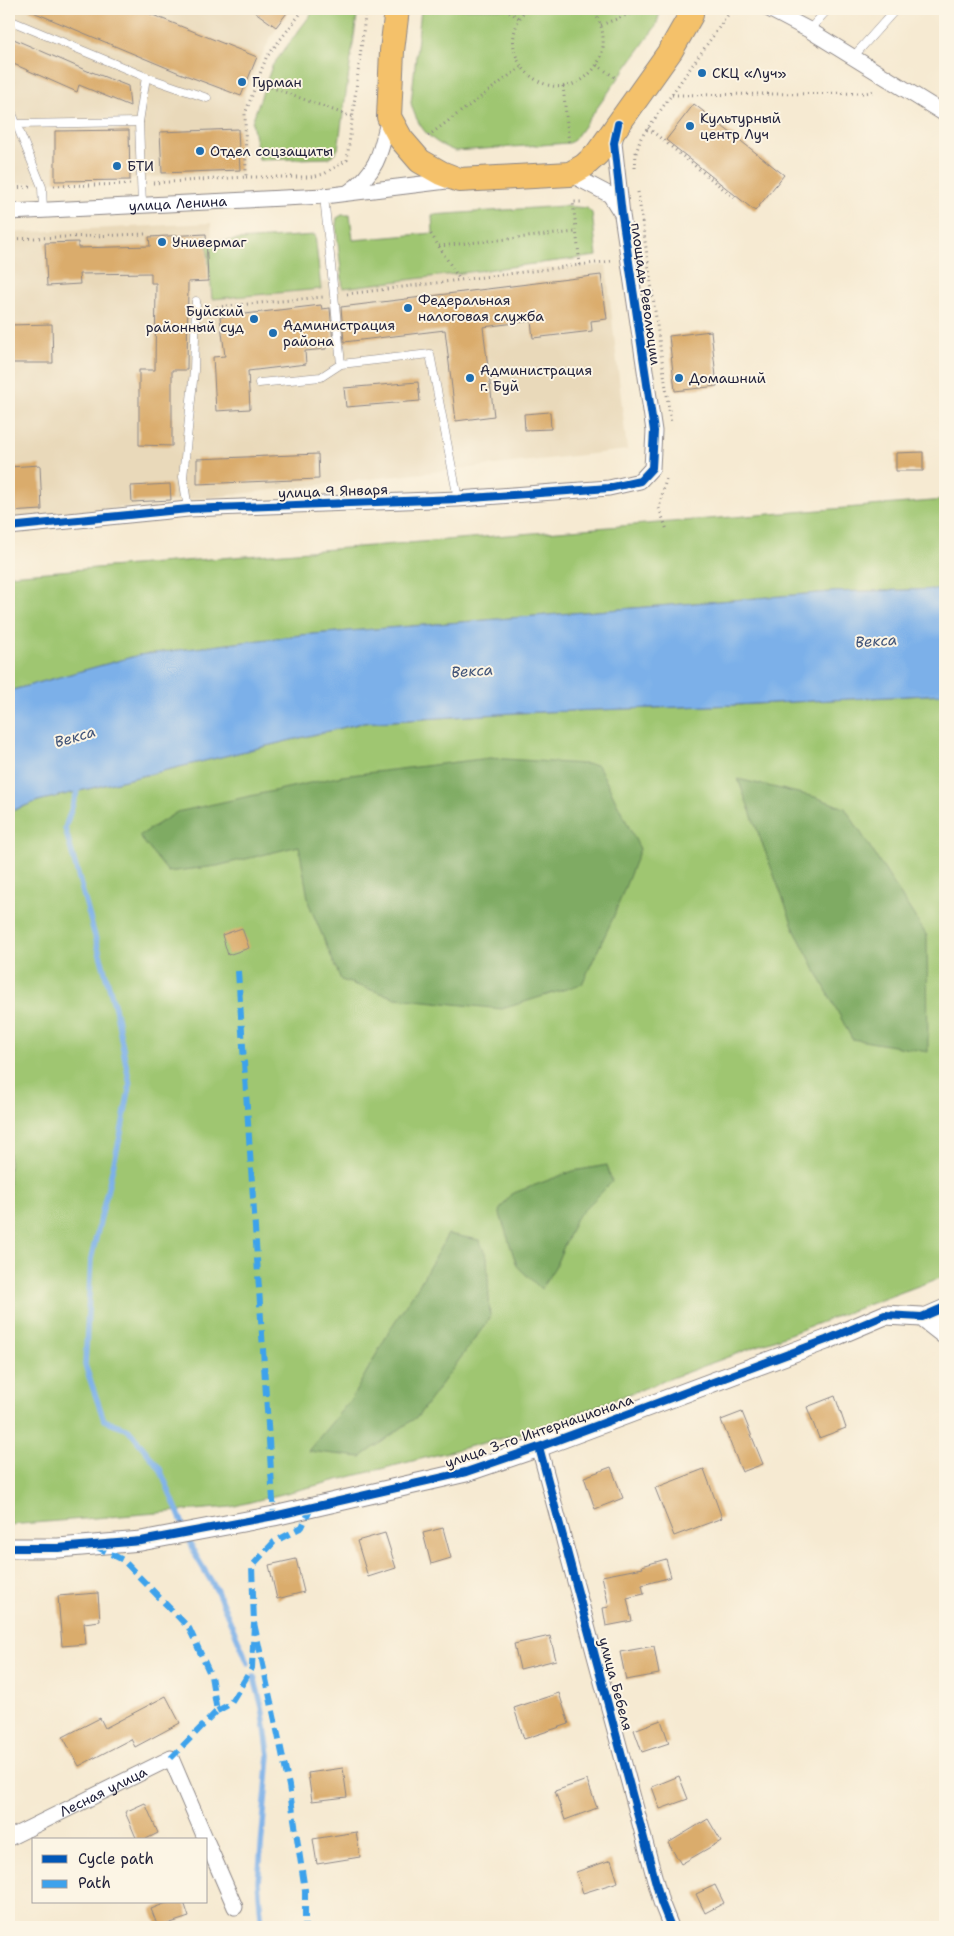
<svg xmlns="http://www.w3.org/2000/svg" width="954" height="1936" font-family="'Shantell Sans',sans-serif">
  <rect width="100%" height="100%" fill="#fcf5e5"/>
  <filter id="ink" filterUnits="userSpaceOnUse"><feTurbulence type="fractalNoise" baseFrequency=".02" numOctaves="2"/><feDisplacementMap in="SourceGraphic" scale="10" xChannelSelector="R" yChannelSelector="G"/><feConvolveMatrix kernelMatrix="1 2 1 2 8 2 1 2 1" color-interpolation-filters="sRGB"/></filter>
  <filter id="wash" filterUnits="userSpaceOnUse"><feTurbulence type="fractalNoise" baseFrequency=".0096" numOctaves="4" result="noise"/><feDisplacementMap in="SourceGraphic" scale="20" xChannelSelector="R" yChannelSelector="G"/><feGaussianBlur stdDeviation="1.12" result="paint"/><feColorMatrix in="noise" values="0 0 0 0 0 0 0 0 0 0 0 0 0 0 0 0 0 1.4 0 .05"/><feComposite in="paint" operator="in"/></filter>
  <g filter="url(#wash)">
    <rect width="100%" height="100%" fill="#f6ead2"/>
    <!-- built -->
    <g fill="#e9d9ba">
      <polygon points="9,9 290,9 271,37 245,91 242,173 9,184"/>
      <polygon points="211,223 215,289 606,265 627,450 9,520 9,233"/>
    </g>
    <!-- green -->
    <g fill="#9fc671" stroke="#607456">
      <polygon points="315,9 358,9 338,149 330,158 259,160 252,122 272,66"/>
      <path d="M 421,9 L 661,9 L 656,26 L 574,140 L 569,143 L 455,151 C 431,142 418,129 411,103 Z"/>
      <polygon points="563,206 587,208 592,213 597,256 343,288 336,225 337,218 342,215 350,215 353,240 433,233 432,215"/>
      <polygon points="315,235 321,289 212,299 207,242"/>
      <polygon points="945,500 945,589 831,592 301,635 139,655 9,691 9,575"/>
      <polygon points="945,694 945,1276 527,1432 231,1507 9,1525 9,812 38,801 362,723 514,713 735,705"/>
    </g>
    <!-- forest -->
    <g fill="#7fab63" stroke="#50664f">
      <polygon points="490,758 598,765 640,849 613,918 582,984 502,1009 396,998 341,980 309,904 299,846 217,866 168,872 139,836 177,812 342,776"/>
      <polygon points="738,779 815,797 845,808 927,936 928,1052 852,1039 795,931"/>
      <polygon points="607,1165 612,1182 576,1218 555,1267 541,1289 517,1266 499,1211 511,1194 573,1171"/>
      <polygon points="448,1234 479,1240 487,1257 490,1318 418,1416 361,1457 308,1451 352,1398 392,1326 419,1285"/>
    </g>
    <!-- water -->
    <polygon fill="#7bb0e9" stroke="#4e6992" points="945,589 945,694 735,705 514,713 362,723 38,801 9,812 9,691 139,655 301,635 831,592"/>
    <g fill="none" stroke-linecap="round" stroke-linejoin="round">
      <!-- stream -->
      <g stroke="#7bb0e9" stroke-width="5.5">
        <polyline points="79,786 65,828 116,1012 130,1085 121,1133 91,1259 85,1365 104,1420 128,1429 160,1469 196,1556 217,1591 248,1663"/>
        <polyline points="254,1677 262,1707 269,1755 258,1882 262,1927"/>
      </g>
    </g>
    <g id="blocks">
      <!-- building -->
      <g fill="#daac6c">
        <polygon points="26,9 138,9 257,57 241,96 177,72"/>
        <polygon points="251,9 290,9 276,27"/>
        <polygon points="9,37 92,73 92,72 128,86 130,106 79,85 77,92 9,62"/>
        <polygon points="694,104 784,175 755,211 666,140"/>
        <polygon points="238,129 240,170 162,173 160,132"/>
        <polygon points="129,130 130,180 55,181 55,131"/>
        <polygon points="206,234 208,281 188,282 187,370 172,370 172,446 139,445 139,370 155,370 156,283 151,283 151,273 79,274 80,284 47,286 45,243 78,242 78,248 150,246 149,237"/>
        <polygon points="601,275 607,319 591,321 592,331 533,338 531,321 483,327 494,416 456,421 445,330 344,342 341,307"/>
        <polygon points="321,305 322,309 330,308 333,343 326,344 326,349 305,351 306,364 248,371 250,409 216,411 213,357 225,356 220,317"/>
        <polygon points="52,324 53,363 9,363 9,325"/>
        <polygon points="711,331 717,386 675,391 669,336"/>
        <polygon points="418,382 420,401 346,407 344,388"/>
        <polygon points="550,412 551,429 525,430 524,414"/>
        <polygon points="923,452 923,471 896,471 896,453"/>
        <polygon points="318,454 319,479 197,484 197,459"/>
        <polygon points="40,465 42,510 9,512 9,467"/>
        <polygon points="170,484 171,500 132,502 131,486"/>
        <polygon points="242,928 249,948 228,955 222,935"/>
        <polygon points="835,1396 846,1428 819,1438 807,1407"/>
        <polygon points="742,1412 763,1464 742,1472 721,1420"/>
        <polygon points="611,1467 623,1498 595,1509 584,1477"/>
        <polygon points="704,1469 722,1518 674,1536 655,1488"/>
        <polygon points="443,1528 451,1558 431,1564 423,1533"/>
        <polygon points="385,1533 396,1568 368,1577 357,1541"/>
        <polygon points="296,1559 304,1592 277,1599 269,1565"/>
        <polygon points="666,1559 671,1577 642,1585 644,1594 627,1598 632,1621 606,1626 603,1608 609,1607 602,1576 643,1568 642,1566"/>
        <polygon points="98,1593 100,1621 84,1623 86,1644 62,1646 58,1596"/>
        <polygon points="550,1636 556,1660 520,1669 514,1644"/>
        <polygon points="654,1646 659,1674 626,1680 620,1652"/>
        <polygon points="559,1693 569,1724 524,1739 514,1708"/>
        <polygon points="166,1696 180,1723 135,1747 131,1739 79,1766 63,1737 100,1718 105,1728"/>
        <polygon points="661,1720 669,1743 642,1752 634,1730"/>
        <polygon points="343,1768 347,1797 312,1801 308,1773"/>
        <polygon points="679,1776 688,1799 660,1809 652,1787"/>
        <polygon points="587,1780 597,1808 565,1820 555,1791"/>
        <polygon points="145,1803 158,1833 144,1840 137,1840 125,1812"/>
        <polygon points="708,1819 721,1841 681,1864 668,1843"/>
        <polygon points="356,1832 360,1857 317,1864 313,1839"/>
        <polygon points="611,1860 618,1882 583,1893 576,1872"/>
        <polygon points="715,1885 724,1903 705,1913 696,1894"/>
        <polygon points="169,1902 184,1902 189,1917 158,1927 151,1909"/>
      </g>
    </g>
  </g>
  <g filter="url(#ink)">
    <use href="#blocks" fill-opacity="0" stroke="#8c8686" stroke-width="1"/>
    <g fill="none" stroke-linecap="round" stroke-linejoin="round">
      <!-- service casing -->
      <g stroke="#8c8686" stroke-width="9">
        <g id="service">
          <polyline points="9,20 146,77 207,98"/>
          <polyline points="809,30 828,9"/>
          <polyline points="853,57 896,9"/>
          <polyline points="9,106 42,187 43,210"/>
          <polyline points="17,124 139,122"/>
          <polyline points="324,196 341,364"/>
          <polyline points="142,206 139,122 146,77"/>
          <polyline points="259,383 321,377 341,364 430,354 458,499"/>
          <polyline points="188,509 183,477 194,371 196,301"/>
        </g>
      </g>
      <!-- minor casing -->
      <g stroke="#8c8686" stroke-width="17">
        <g id="minor">
          <polyline points="769,9 809,30 945,114"/>
          <polyline points="570,174 610,195 620,211"/>
          <path d="M 349,192 C 379,171 381,150 389,117"/>
          <path id="s1" d="M 9,212 L 324,196 L 455,180"/>
          <polyline points="9,527 188,509 458,499 609,488 640,481 652,468 654,431 622,215 614,143 617,130"/>
          <polyline points="922,1317 945,1307"/>
          <polyline points="539,1447 661,1902 671,1927"/>
          <path id="s2" d="M 9,1838 L 171,1758 L 206,1840"/>
          <polyline points="206,1840 235,1907"/>
        </g>
      </g>
      <!-- tertiary casing -->
      <g stroke="#8c8686" stroke-width="21">
        <polyline id="tertiary" points="9,1548 58,1548 141,1541 274,1516 466,1472 539,1447 826,1340 885,1315 922,1317 945,1335"/>
      </g>
      <!-- primary casing -->
      <g stroke="#8c8686" stroke-width="26">
        <polyline id="primary" points="397,9 392,51 389,117 401,139 420,161 441,173 459,180 570,174 584,166 597,154 671,50 691,15 691,9"/>
      </g>
      <!-- path -->
      <g stroke="#8c8686" stroke-width="3" stroke-dasharray="1 4" stroke-linecap="butt">
        <polyline points="505,9 519,18"/>
        <path d="M 526,9 C 485,60 555,114 592,71 C 598,64 602,56 603,47 C 604,33 601,18 590,9"/>
        <polyline points="601,25 642,9"/>
        <polyline points="597,65 617,79"/>
        <polyline points="257,82 352,117"/>
        <polyline points="563,86 569,143"/>
        <polyline points="672,95 865,93 876,91"/>
        <polyline points="648,128 736,199"/>
        <polyline points="428,136 521,67"/>
        <polyline points="635,168 636,153 641,138 732,9"/>
        <polyline points="246,177 311,177 324,174 347,160 366,9"/>
        <polyline points="153,183 246,177 245,114 266,58 304,9"/>
        <polyline points="54,186 130,184"/>
        <polyline points="9,188 30,187"/>
        <polyline points="638,192 671,423"/>
        <polyline points="431,234 460,280"/>
        <polyline points="9,239 146,234"/>
        <polyline points="439,246 576,232"/>
        <polyline points="580,265 573,202 584,202"/>
        <polyline points="347,294 612,261"/>
        <polyline points="217,307 323,297"/>
        <polyline points="666,479 659,508 667,530"/>
      </g>
      <!-- service -->
      <use href="#service" stroke="#fff" stroke-width="8"/>
      <!-- minor -->
      <use href="#minor" stroke="#fff" stroke-width="15"/>
      <!-- tertiary -->
      <use href="#tertiary" stroke="#fff" stroke-width="19"/>
      <!-- primary -->
      <use href="#primary" stroke="#f4c16b" stroke-width="24"/>
      <!-- quiet -->
      <g stroke="#3ea2ec" stroke-width="6" stroke-dasharray="12 6" stroke-linecap="butt">
        <polyline points="238,971 274,1516"/>
        <polyline points="95,1546 123,1560 189,1628 211,1676 217,1711 171,1758"/>
        <polyline points="254,1623 289,1786 305,1890 305,1927"/>
        <polyline points="217,1711 230,1704 252,1668 254,1623 252,1566 274,1542 302,1527 312,1506"/>
      </g>
      <!-- cycleway casing -->
      <g stroke="#fcf5e5" stroke-width="11">
        <g id="cycleway">
          <polyline points="9,527 188,509 458,499 609,488 640,481 652,468 654,431 622,215 614,143 618,124"/>
          <polyline points="539,1447 661,1902 671,1927"/>
          <polyline points="9,1548 58,1548 141,1541 274,1516 466,1472 539,1447 826,1340 885,1315 922,1317 945,1307"/>
        </g>
      </g>
      <!-- cycleway -->
      <use href="#cycleway" stroke="#0057b8" stroke-width="8"/>
    </g>
  </g>
  <!-- markers -->
  <g fill="#1f6fb2" stroke="#fcf5e5" stroke-width="2">
    <circle cx="702" cy="73" r="5"/>
    <circle cx="242" cy="82" r="5"/>
    <circle cx="690" cy="126" r="5"/>
    <circle cx="200" cy="151" r="5"/>
    <circle cx="117" cy="166" r="5"/>
    <circle cx="162" cy="242" r="5"/>
    <circle cx="408" cy="308" r="5"/>
    <circle cx="254" cy="319" r="5"/>
    <circle cx="273" cy="333" r="5"/>
    <circle cx="470" cy="378" r="5"/>
    <circle cx="679" cy="378" r="5"/>
  </g>
  <g text-anchor="middle" stroke-width="4" stroke-linejoin="round" paint-order="stroke">
    <!-- poi labels -->
    <g font-size="14" fill="#22223b" stroke="#fcf5e5" text-anchor="start">
      <text x="712" y="78">СКЦ «Луч»</text>
      <text x="252" y="87">Гурман</text>
      <text x="700" y="123">Культурный<tspan x="700" dy="16">центр Луч</tspan></text>
      <text x="210" y="156">Отдел соцзащиты</text>
      <text x="127" y="171">БТИ</text>
      <text x="172" y="247">Универмаг</text>
      <text x="418" y="305">Федеральная<tspan x="418" dy="16">налоговая служба</tspan></text>
      <text x="244" y="316" text-anchor="end">Буйский<tspan x="244" dy="16">районный суд</tspan></text>
      <text x="283" y="330">Администрация<tspan x="283" dy="16">района</tspan></text>
      <text x="480" y="375">Администрация<tspan x="480" dy="16">г. Буй</tspan></text>
      <text x="689" y="383">Домашний</text>
    </g>
    <!-- street labels -->
    <g font-size="14" fill="#22223b" stroke="#fcf5e5">
      <text dy="5" stroke="none"><textPath href="#s1" startOffset="169">улица Ленина</textPath></text>
      <text transform="translate(646 294) rotate(82)" y="5">площадь Революции</text>
      <text transform="translate(333 491) rotate(-2)" y="5">улица 9 Января</text>
      <text transform="translate(539 1431) rotate(-19)" y="5">улица 3-го Интернационала</text>
      <text transform="translate(616 1684) rotate(75)" y="5">улица Бебеля</text>
      <text dy="5" stroke="none"><textPath href="#s2" startOffset="105">Лесная улица</textPath></text>
    </g>
    <!-- water labels -->
    <g font-size="15" font-style="italic" fill="#415478" stroke="#fcf5e5">
      <text transform="translate(876 641) rotate(-4)" y="5">Векса</text>
      <text transform="translate(472 671) rotate(-4)" y="5">Векса</text>
      <text transform="translate(75 737) rotate(-16)" y="5">Векса</text>
    </g>
  </g>
  <!-- margin -->
  <rect width="954" height="1936" fill="none" stroke="#fcf5e5" stroke-width="30"/>
  <!-- legend -->
  <rect x="32" y="1838" width="175" height="65" fill="#fcf5e5" stroke="#a5a1a1"/>
  <rect x="42" y="1855" width="25" height="8" fill="#0057b8" stroke="#a5a1a1"/>
  <text x="78" y="1864" font-size="15" fill="#22223b">Cycle path</text>
  <rect x="42" y="1880" width="25" height="8" fill="#3ea2ec" stroke="#a5a1a1"/>
  <text x="78" y="1888" font-size="15" fill="#22223b">Path</text>
</svg>
